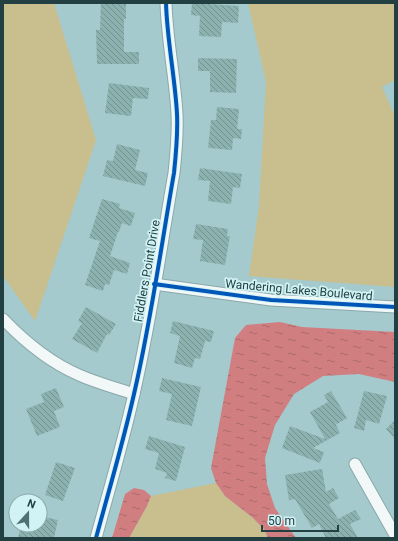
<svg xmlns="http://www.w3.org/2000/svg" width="398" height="541" font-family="Roboto,sans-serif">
  <defs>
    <pattern id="water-ripples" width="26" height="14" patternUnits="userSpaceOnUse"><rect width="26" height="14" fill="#d17e81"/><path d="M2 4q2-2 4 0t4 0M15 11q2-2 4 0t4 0" fill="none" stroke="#a9696b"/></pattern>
    <pattern id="building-back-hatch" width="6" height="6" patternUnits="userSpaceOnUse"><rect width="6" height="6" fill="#8cb2b0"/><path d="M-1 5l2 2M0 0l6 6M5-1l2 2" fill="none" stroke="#729291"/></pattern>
  </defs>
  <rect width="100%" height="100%" fill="#a5cacd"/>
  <!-- grass -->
  <g fill="#c8be8e">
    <polygon points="3,3 54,3 96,140 35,321 3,276"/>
    <polygon points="248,3 395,3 395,80 382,87 395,116 395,287 249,276 259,206 266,82"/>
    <polygon points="216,483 225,496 252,517 264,529 268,538 129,538 147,506 151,496"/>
  </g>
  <!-- water -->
  <g fill="url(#water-ripples)">
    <polygon points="280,322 302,327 395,332 395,382 359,374 323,376 294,394 275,425 265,458 267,484 275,508 296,538 268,538 264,529 252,517 225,496 216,483 211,468 235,338 246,325"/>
    <polygon points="134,488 144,490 151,496 147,506 129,538 112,538 125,494"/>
  </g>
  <!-- building -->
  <g fill="url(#building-back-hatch)">
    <polygon points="101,3 126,3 126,19 124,19 124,52 139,52 139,64 97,64 96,30 100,30"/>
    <polygon points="192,3 239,6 238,23 222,22 221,37 199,36 200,16 191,15"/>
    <polygon points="198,58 237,59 236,93 210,92 210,71 198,71"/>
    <polygon points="109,83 149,88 148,99 133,98 131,116 105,113"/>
    <polygon points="217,107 239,109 237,129 242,129 241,139 233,138 232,150 208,148 211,120 216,120"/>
    <polygon points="117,144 140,150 135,170 148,173 145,186 103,176 107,160 113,161"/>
    <polygon points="200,168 242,174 240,188 233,187 231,204 208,201 210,181 198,180"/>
    <polygon points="102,199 120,204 119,208 135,213 131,226 122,223 119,232 118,232 110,256 130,263 127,274 114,270 109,285 105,284 103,291 85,285 100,241 89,238"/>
    <polygon points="196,224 228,229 227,236 230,236 225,265 200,261 203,240 193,239"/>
    <polygon points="86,307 116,324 109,335 107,334 97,353 72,339 82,323 78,321"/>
    <polygon points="173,321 214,331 211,342 205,341 200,359 195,358 192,368 174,363 180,336 170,333"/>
    <polygon points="162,378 201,387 192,426 166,420 172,394 159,391"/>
    <polygon points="56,388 64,407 54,411 60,427 37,436 26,409 44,402 41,394"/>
    <polygon points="331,391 347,418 337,424 335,423 340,433 313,448 324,452 320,463 282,448 290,426 325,439 310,412 328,402 324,395"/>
    <polygon points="364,391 387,396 379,424 366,420 364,431 354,428"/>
    <polygon points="395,420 395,439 386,429"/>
    <polygon points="149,436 185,447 176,481 165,478 167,473 155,469 159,453 145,449"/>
    <polygon points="56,462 75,468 63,501 45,495"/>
    <polygon points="322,469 326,492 333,488 339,498 329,504 338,519 355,510 361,519 350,524 358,538 326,538 319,524 312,528 295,499 289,500 285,475"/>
    <polygon points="40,516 58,520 54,538 18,538 21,525 40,525"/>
  </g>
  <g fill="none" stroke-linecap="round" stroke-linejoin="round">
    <!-- minor casing -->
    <g stroke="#8aa8aa" stroke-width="13">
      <g id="minor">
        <polyline points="154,284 271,300 395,307"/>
        <path d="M 3,319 C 25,342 49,362 79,375 C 97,383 116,388 134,394"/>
        <polyline points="355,464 395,535"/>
        <path d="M 96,538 C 109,490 123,443 134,394 C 151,321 161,247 174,173 C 176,154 178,134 177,114 C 175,77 167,40 166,3"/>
      </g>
    </g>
    <!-- minor -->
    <use href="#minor" stroke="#f2f7f8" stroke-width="11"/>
    <!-- cycleway casing -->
    <g stroke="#d2f3f5" stroke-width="6">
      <g id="cycleway">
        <polyline points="154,284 271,300 395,307"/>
        <path d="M 96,538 C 109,490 123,443 134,394 C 151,321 161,247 174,173 C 176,154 178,134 177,114 C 175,77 167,40 166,3"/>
      </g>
    </g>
    <!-- cycleway -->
    <use href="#cycleway" stroke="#0057b8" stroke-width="4"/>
  </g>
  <g text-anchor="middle" stroke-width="3.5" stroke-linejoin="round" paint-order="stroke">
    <!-- street labels -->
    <g font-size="12" fill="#223f41" stroke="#d2f3f5">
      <text transform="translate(147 271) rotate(-80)" y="4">Fiddlers Point Drive</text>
      <text transform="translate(299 290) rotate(5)" y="4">Wandering Lakes Boulevard</text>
    </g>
  </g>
  <!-- border -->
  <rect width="398" height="541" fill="none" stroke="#223f41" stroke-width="8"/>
  <!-- north arrow -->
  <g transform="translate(28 513) rotate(21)"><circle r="19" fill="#d2f3f5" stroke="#8cabad"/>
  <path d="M0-3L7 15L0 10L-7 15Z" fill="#507072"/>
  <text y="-6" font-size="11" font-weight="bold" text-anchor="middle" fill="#223f41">N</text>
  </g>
  <!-- scale -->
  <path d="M262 525v6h76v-6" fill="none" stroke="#223f41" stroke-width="2"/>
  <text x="268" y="525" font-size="12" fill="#223f41" stroke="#d2f3f5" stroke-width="3" paint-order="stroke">50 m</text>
</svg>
